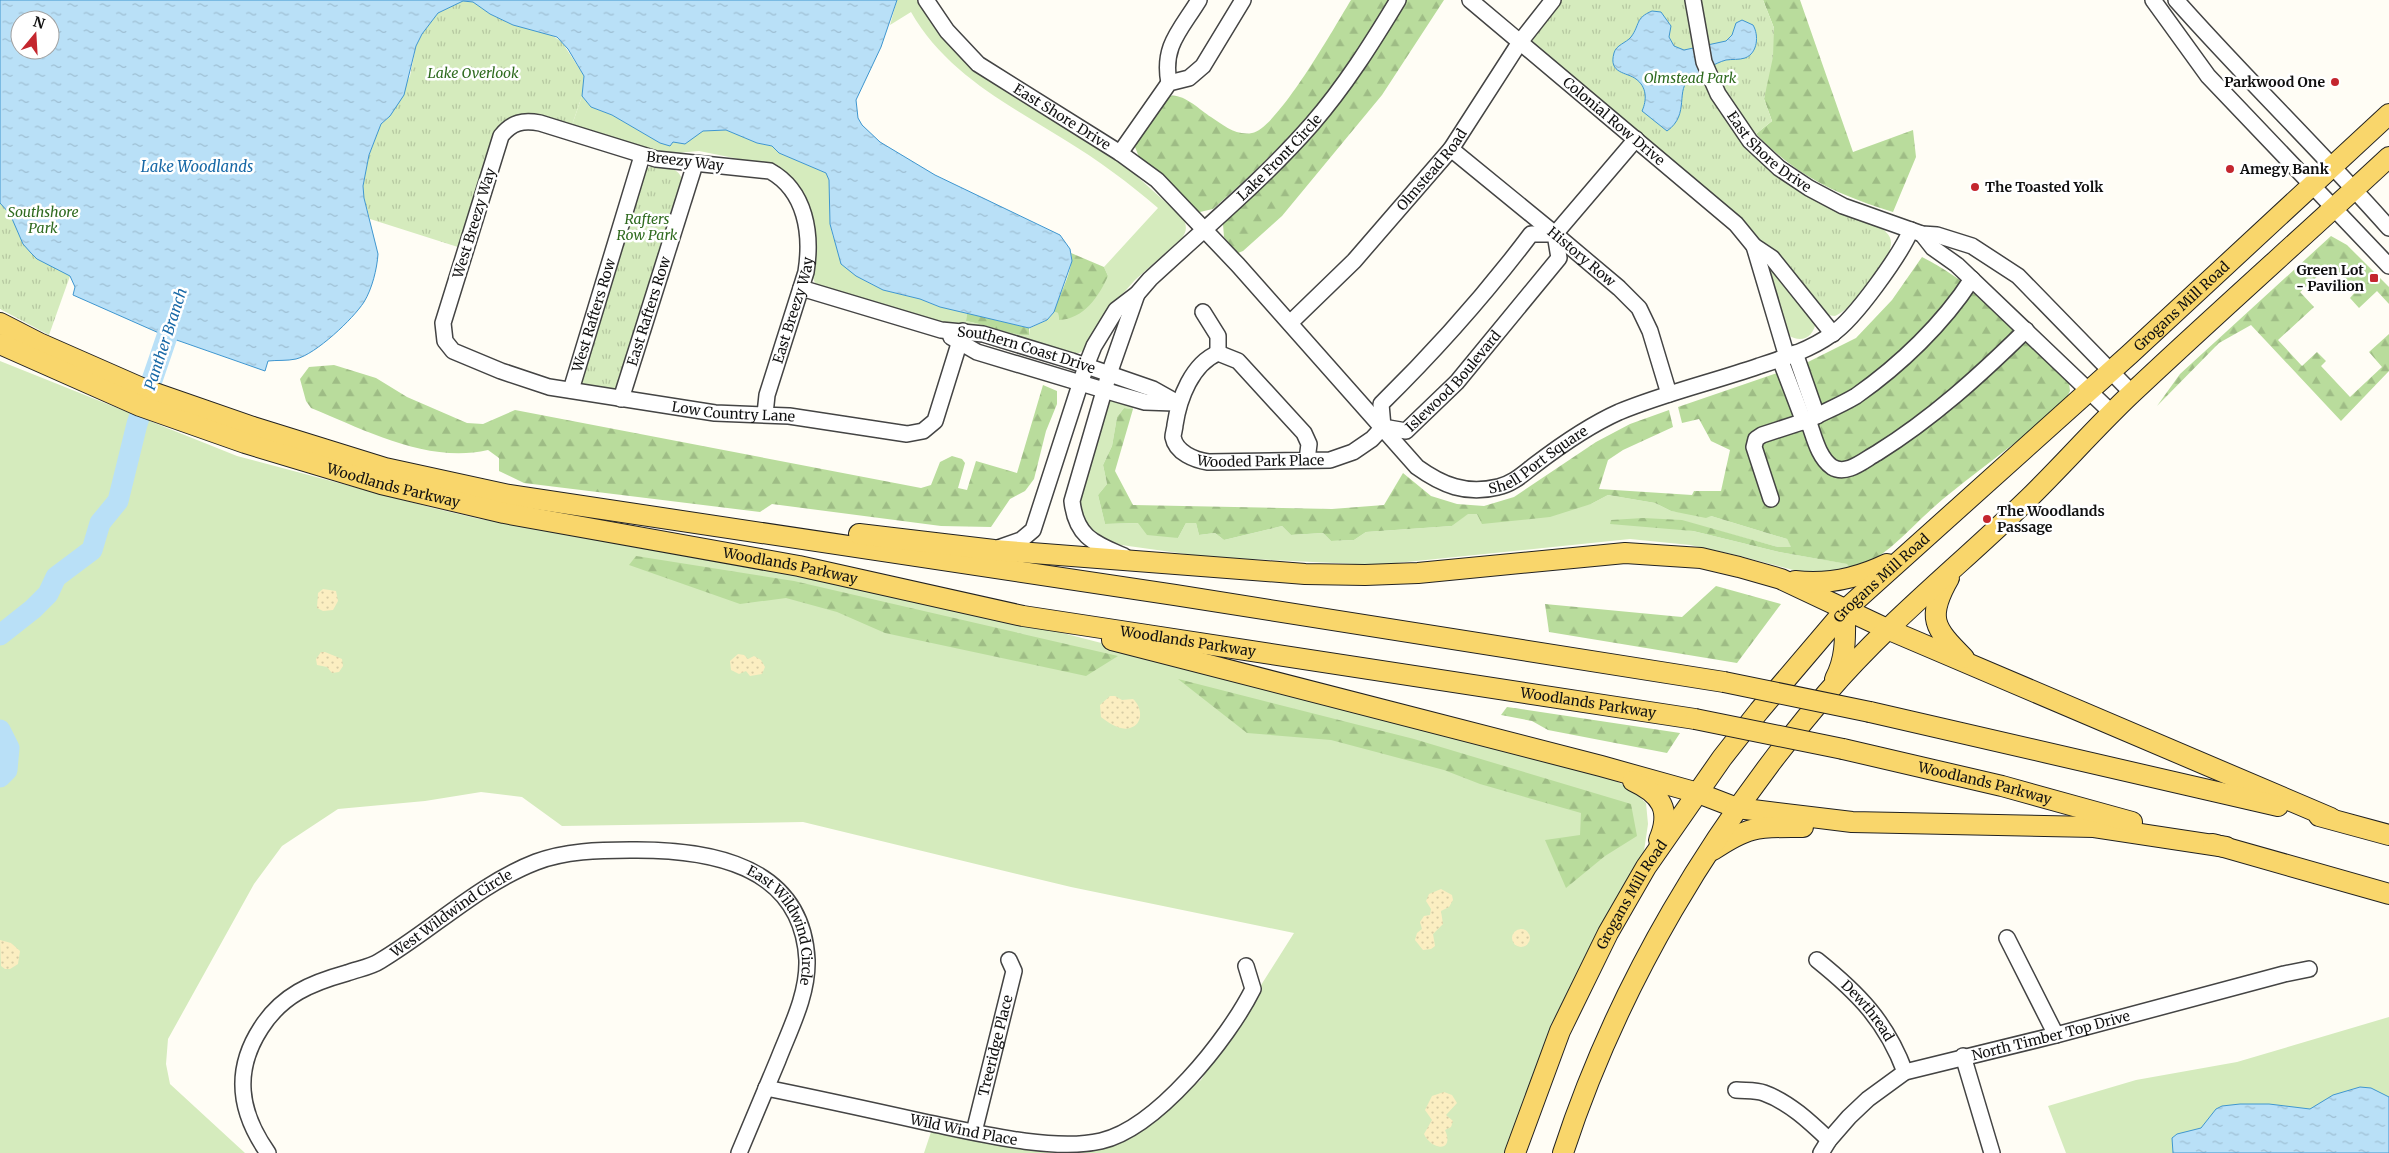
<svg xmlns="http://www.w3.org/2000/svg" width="2389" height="1153" font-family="Merriweather,serif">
  <defs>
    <pattern id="forest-firs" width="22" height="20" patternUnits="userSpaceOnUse" patternTransform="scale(1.25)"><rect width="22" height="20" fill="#b9dc9c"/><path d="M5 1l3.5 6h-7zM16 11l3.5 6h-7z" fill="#9ebc85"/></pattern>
    <pattern id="sand-dots" width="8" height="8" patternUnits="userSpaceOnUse" patternTransform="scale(1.25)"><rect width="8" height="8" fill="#fbeec1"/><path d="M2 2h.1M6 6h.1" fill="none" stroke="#d6cba5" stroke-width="1.8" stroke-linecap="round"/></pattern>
    <pattern id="park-tufts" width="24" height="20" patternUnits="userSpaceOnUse" patternTransform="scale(1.25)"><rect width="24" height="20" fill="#d5ebbd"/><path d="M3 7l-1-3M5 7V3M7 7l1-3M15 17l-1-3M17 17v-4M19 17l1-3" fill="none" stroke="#b6c8a1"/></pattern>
    <pattern id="water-ripples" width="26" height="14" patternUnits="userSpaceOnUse" patternTransform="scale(1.25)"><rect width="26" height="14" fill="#b9e0f7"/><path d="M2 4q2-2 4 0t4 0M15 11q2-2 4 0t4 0" fill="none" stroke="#9ebfd3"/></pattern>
  </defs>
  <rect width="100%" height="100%" fill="#fffdf5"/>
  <!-- grass -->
  <g fill="#d5ebbd">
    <path d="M 897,0 L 917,0 C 932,26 949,48 972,68 L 1130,170 L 1183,218 C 1187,226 1187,231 1182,238 L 1135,280 L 1118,299 L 1083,351 L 1079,353 L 1052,354 L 821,287 L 815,283 L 811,273 L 801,189 L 774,166 L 699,151 L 666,154 L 571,128 L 582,96 L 591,107 L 612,115 L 660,143 L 673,142 L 703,131 L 726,130 L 757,143 L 772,146 L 779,153 L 826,173 L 829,180 L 830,224 L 833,237 L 856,276 L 883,290 L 920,299 L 940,307 L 967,312 L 966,321 L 1029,335 L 1030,328 L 1047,320 L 1054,312 L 1058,313 L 1059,320 L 1108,276 L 1104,267 L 1158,208 C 1129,183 1098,160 1065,140 C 1007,104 946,73 911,12 L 890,25 Z"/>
    <path d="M 1770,266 L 1816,321 C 1814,337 1802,344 1788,335 L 1768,267 Z"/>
    <polygon points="0,361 237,456 433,508 480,519 570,532 966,608 1291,692 1612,779 1631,789 1646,803 1648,824 1643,858 1509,1153 924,1153 932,1129 1119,1142 1201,1080 1294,933 1071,887 803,822 562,826 522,797 481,792 425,801 338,809 282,846 254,884 168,1039 166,1064 170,1084 245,1153 0,1153"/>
    <polygon points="1119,399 1134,404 1133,409 1124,408 1117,417 1112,446 1103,465 1107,484 1098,495 1105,524 1139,523 1178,538 1186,523 1196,523 1199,535 1215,533 1224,540 1282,526 1291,535 1323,533 1331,541 1354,540 1366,532 1452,526 1467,514 1591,504 1608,495 1655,503 1671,511 1711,516 1787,539 1792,548 1778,547 1719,531 1670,527 1693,531 1779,552 1848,564 1853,571 1805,573 1732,554 1690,545 1630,539 1377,565 1207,557 1107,543 1086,527 1078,500 1105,408 1110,401"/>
    <polygon points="2389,1017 2389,1153 2066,1153 2048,1106 2136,1080 2237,1062"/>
  </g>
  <!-- forest -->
  <g fill="url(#forest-firs)">
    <path d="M 1351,0 L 1389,0 C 1371,29 1353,59 1332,86 C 1297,132 1256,171 1213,209 L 1200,212 L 1195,209 L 1164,178 L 1139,157 L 1135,147 L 1137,139 L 1168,96 C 1182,92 1199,109 1211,117 C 1223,125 1236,136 1252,133 C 1278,128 1335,26 1351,0 Z"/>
    <polygon points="1407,0 1444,0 1382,95 1282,216 1243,251 1238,253 1236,251 1224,237 1223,224 1344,95"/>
    <path d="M 1763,0 L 1800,0 L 1853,152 L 1913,130 L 1916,157 L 1893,212 C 1836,194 1798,177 1756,134 L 1772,121 L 1764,99 L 1774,28 Z"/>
    <polygon points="2331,236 2347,245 2389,287 2389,304 2377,291 2359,308 2350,298 2356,291 2331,264 2300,292 2314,307 2278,340 2302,366 2317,352 2326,361 2321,366 2350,397 2382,367 2369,352 2389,334 2389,371 2341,421 2251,325 2219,343 2157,406 2180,374"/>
    <path d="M 1071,253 L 1104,267 L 1108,276 C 1099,296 1084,319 1059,320 L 1058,313 L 1054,312 C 1059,294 1074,271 1071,253 Z"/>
    <path d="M 1922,257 C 1981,287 2024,336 2069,383 L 2070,391 L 2062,407 C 2022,438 1981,468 1943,499 C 1913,524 1889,556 1853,571 L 1847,564 L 1779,552 L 1693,531 L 1610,524 L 1611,520 L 1643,518 L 1682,520 L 1778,547 L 1791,547 L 1787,539 L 1711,516 L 1706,518 L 1671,511 L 1655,503 L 1608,495 L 1591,504 L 1550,517 L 1482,524 L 1477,514 L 1468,514 L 1452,526 L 1366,532 L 1354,540 L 1331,541 L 1323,533 L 1291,535 L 1282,526 L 1224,540 L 1215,533 L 1199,535 L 1196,523 L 1186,523 L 1178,538 L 1147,535 L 1138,523 L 1105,524 L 1098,495 L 1107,484 L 1103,465 L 1112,446 L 1117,417 L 1124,408 L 1133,409 L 1115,471 L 1133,505 L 1332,509 L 1384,505 L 1403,473 L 1431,496 L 1457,504 L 1484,506 L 1514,497 L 1596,442 L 1630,424 L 1669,410 L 1673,427 L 1623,450 L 1608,460 L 1599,489 L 1692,495 L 1694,491 L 1721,491 L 1730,450 L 1711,441 L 1699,419 L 1682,423 L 1678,407 L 1806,363 L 1856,338 L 1892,300 Z"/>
    <path d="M 967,312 L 1029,328 L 1029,335 C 1011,336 985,324 966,321 Z"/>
    <path d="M 334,365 L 376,378 L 407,397 L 467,423 L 483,424 L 515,410 L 921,488 L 931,485 L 940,462 L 952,456 L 962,459 L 965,463 L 958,488 L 967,490 L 976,461 L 1017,473 L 1043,385 L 1057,391 L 1057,404 L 1046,431 L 1034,479 L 1025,491 L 1010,499 L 991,527 L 941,526 L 772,504 L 760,512 L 524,483 L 499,471 L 499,458 L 488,450 C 428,464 365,430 311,408 L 306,401 L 300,379 L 309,367 Z"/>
    <polygon points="636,556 794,581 1118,656 1086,676 885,633 837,612 786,598 740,604 629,565"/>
    <polygon points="1716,586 1781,604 1737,663 1549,632 1545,604 1682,617"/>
    <polygon points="1178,679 1414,739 1631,804 1637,836 1605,856 1566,888 1545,840 1580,835 1581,813 1480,784 1444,770 1331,740 1247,733"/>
    <polygon points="1507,707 1680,733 1667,753 1548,730 1532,721 1501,715"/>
  </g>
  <!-- sand -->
  <g fill="url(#sand-dots)">
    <polygon points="323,589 336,591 338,601 333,610 323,611 317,608 318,593"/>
    <polygon points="321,652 325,652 342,659 343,666 339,672 332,673 327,667 317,665 316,659"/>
    <polygon points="738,654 744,655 748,659 754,656 761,660 765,667 762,674 750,676 746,671 739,674 731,670 730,661"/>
    <path d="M 1110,696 L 1115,696 L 1122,700 L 1133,699 C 1142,707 1144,724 1130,728 C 1120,731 1109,723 1101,717 L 1100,705 Z"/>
    <polygon points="1441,889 1452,895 1453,900 1449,907 1441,911 1443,924 1433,934 1435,946 1431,949 1423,950 1415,940 1417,933 1422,929 1420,922 1424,916 1430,915 1431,909 1426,901 1429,894"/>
    <circle cx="1521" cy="938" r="9"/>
    <polygon points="0,940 11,943 20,951 18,964 10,969 5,969 1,966"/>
    <path d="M 1444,1092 L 1452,1095 L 1457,1103 L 1446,1115 L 1453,1121 L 1451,1127 L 1445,1130 C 1455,1152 1432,1151 1424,1134 L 1432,1120 L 1425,1110 L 1432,1096 Z"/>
  </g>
  <!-- park -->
  <g fill="url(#park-tufts)">
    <path d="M 1561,0 L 1763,0 L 1774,28 L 1773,57 L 1764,99 L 1772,121 L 1745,143 L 1830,205 L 1884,230 C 1888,234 1891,237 1891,243 C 1891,262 1853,309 1835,316 L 1827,315 L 1749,227 L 1533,44 C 1531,24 1548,13 1561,0 Z"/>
    <polygon points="463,1 473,2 490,14 513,25 550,34 562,42 584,76 582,96 571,128 512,120 461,248 370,219 364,198 363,186 369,155 381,124 390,116 410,76 416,46 422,34 438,13"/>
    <polygon points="0,121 70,276 49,335 0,309"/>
    <path d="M 653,165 C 665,166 678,167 682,179 L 616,389 C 607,394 587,390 580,381 L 644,170 Z"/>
  </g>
  <!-- water -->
  <g fill="url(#water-ripples)" stroke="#3f96cf" fill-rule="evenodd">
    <path d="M 0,0 L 897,0 L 881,47 L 856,100 L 858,118 L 862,125 L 880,142 L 935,175 L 1060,235 L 1070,249 L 1072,261 L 1054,312 L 1047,320 L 1029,328 L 940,307 L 920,299 L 883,290 L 856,276 L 841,264 L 830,224 L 829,180 L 826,173 L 779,153 L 772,146 L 757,143 L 726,130 L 703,131 L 685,144 L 673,142 L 670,146 L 660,143 L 612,115 L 591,107 L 582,96 L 584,76 L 568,49 L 557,37 L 513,25 L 490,14 L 473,2 L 463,1 L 438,13 L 422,34 L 416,46 L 404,95 L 390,116 L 381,124 L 369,155 L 363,186 L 364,198 L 378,254 C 377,269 372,289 364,302 C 353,319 316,354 296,359 C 287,361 277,360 268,361 L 265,371 L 168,337 L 73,295 L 75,287 L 70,276 L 37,259 L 31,253 L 23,244 L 10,214 L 0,203 ZM 20,20 L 50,20 L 50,50 L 20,50 Z"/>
    <path d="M 1652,11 L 1661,12 L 1671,26 L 1669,37 L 1674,46 L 1684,50 L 1726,41 L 1732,35 L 1736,23 L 1742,20 L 1753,25 C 1759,35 1758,53 1745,58 C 1739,60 1732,59 1726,60 C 1715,63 1701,72 1691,78 C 1674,89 1691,114 1667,131 L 1642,111 C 1647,100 1647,87 1636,79 C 1627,72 1608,74 1614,53 C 1616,45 1626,43 1631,37 C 1640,25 1635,18 1652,11 Z"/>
    <polygon points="2360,1087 2371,1088 2389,1097 2389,1153 2173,1153 2172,1138 2177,1134 2201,1128 2216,1109 2222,1106 2240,1104 2269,1104 2310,1109 2333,1095"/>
  </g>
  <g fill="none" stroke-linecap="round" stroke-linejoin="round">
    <!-- river -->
    <g stroke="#b9e0f7" stroke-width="21">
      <polyline points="0,635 33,609 48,594 56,577 92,550 100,523 118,501 137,424 176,310"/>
      <polyline points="0,730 9,748 7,770 0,777"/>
    </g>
    <!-- minor casing -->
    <g stroke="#444" stroke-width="18">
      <g id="minor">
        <path id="s1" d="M 926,0 L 947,31 L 978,64 L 1120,153 L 1157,180 L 1238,265 L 1417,467 C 1442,485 1466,495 1498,487 C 1513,484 1524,473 1536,464 C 1561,445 1590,425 1619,412 C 1665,393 1713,382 1759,366 C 1784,358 1810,350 1832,334 C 1855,319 1900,255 1911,230"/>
        <path id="s2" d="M 1470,0 L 1736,224 L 1754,246 L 1772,258 L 1833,334"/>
        <path id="s3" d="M 1693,0 L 1704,62 L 1718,94 L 1750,141 L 1779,168 L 1809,188 L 1843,206 L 1922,234 L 1937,235 L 1972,246 L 2018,276 L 2132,393"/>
        <polyline points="2153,0 2208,76 2389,266"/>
        <path d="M 2176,0 C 2245,78 2320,150 2389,228"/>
        <path d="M 1169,83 C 1162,46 1180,31 1199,0"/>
        <path id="s4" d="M 1451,149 L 1555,234 L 1619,288 L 1639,308 L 1650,331 L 1669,394"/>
        <polyline points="1120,153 1169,83 1189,78 1203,66 1243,0"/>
        <polyline points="1922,234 1933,248 1957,265 2112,413"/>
        <polyline points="1754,246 1787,357"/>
        <path id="s5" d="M 801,288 L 941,330 L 983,334 L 1072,361 L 1153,389 L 1178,403"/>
        <polyline points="1203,312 1218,336 1218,353"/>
        <path id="s6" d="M 1290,323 L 1354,261 L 1451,149 L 1520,42 L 1553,0"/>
        <polyline points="951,337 977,352 1117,394 1145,402 1174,403"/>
        <polyline points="1795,353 1817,416"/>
        <polyline points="1780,359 1804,422"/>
        <path id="s7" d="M 571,390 L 642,156"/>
        <path id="s8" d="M 621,399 L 695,164"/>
        <path id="s9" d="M 765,414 L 767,395 L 806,272 C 812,234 806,191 770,171 L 656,159 L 540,123 C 523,120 512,122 501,136 L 443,323 L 445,341 L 453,351 L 501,371 L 549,387 L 715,413 L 789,416 L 907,434 L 923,431 L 935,421 L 963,331"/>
        <path d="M 1808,420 C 1824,412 1841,405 1856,396 C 1900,365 1943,324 1972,279"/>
        <path d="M 1383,427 L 1381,404 C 1435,351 1485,295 1531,234 L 1555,234 L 1636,139"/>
        <path id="s10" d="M 1383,427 L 1406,431 L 1457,382 L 1559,258 L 1555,234"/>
        <path id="s11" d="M 1307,460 L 1309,444 L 1304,433 L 1238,361 L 1218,353 C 1192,364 1179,398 1175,425 C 1175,428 1173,434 1173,437 C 1176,453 1195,460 1208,462 L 1330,460 L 1353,452 L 1372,439 L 1383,427"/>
        <path d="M 1771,499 L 1754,447 L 1756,439 L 1762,435 L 1808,420 C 1814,436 1818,457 1832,467 C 1847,476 1864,460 1877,453 C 1933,418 1979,376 2026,330"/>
        <path id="s12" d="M 998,548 L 1021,540 L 1033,530 L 1086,366 L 1094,346 L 1116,310 L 1137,294 L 1150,279 C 1205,228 1263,180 1312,124 C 1345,86 1372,43 1398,0"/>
        <path d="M 1124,556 C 1094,543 1076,537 1072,501 L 1109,374 L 1137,294"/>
        <polyline points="2007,938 2056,1035"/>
        <path id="s13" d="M 1817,960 C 1858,993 1886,1021 1905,1072"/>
        <polyline points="1963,1056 1992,1153"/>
        <path id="s14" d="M 766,1088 C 821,1099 875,1111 929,1123 C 977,1133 1054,1152 1101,1141 C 1157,1128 1228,1039 1253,989 L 1246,966"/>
        <path d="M 1736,1090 C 1745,1091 1756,1090 1764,1093 C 1789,1102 1810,1122 1829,1140"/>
        <path id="s15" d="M 974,1132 L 1014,971 L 1009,960"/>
        <path id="s16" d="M 268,1153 C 239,1112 233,1071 261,1028 C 282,995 311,983 347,973 C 358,969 371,967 380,961 C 432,930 479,884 536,862 C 565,851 599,850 630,850 C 707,849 802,863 807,960 C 808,995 790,1029 778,1060 C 765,1091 752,1122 739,1153"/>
        <path id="s17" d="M 1821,1153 L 1829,1140 L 1849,1117 L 1868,1099 L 1905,1072 L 2056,1035 L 2284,974 L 2309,969"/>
      </g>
    </g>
    <!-- major casing -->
    <g stroke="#222" stroke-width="22">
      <g id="major">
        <polyline points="0,323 39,343 146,390 253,427 385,468 509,495 1175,595 1724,682"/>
        <path id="s18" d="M 0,344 L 140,406 L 245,443 L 381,484 L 504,513 L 799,566 L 1023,616 L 1695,719"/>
        <polyline points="859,534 994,550 1305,574 1365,575 1418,573 1625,553 1701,558 1739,567 1781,579 1887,629 2331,818"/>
        <path d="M 1949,578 C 1926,618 1934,628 1964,658"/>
        <path d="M 1795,581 C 1827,585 1858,578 1887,564"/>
        <polyline points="1112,640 1601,766 1698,793 1737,808 1852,822 2094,827 2226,847"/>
        <path d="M 1835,679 C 1847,657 1845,634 1845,610"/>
        <polyline points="1870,712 2278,806"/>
        <path id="s19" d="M 1843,749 L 2002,786 L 2132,822"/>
        <path d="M 1633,781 C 1661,794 1672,810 1659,840"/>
        <polyline points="2319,816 2389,835"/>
        <polyline points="2213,844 2389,894"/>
        <path d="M 1713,850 C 1750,825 1759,827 1803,827"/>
        <path id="s20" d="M 1515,1153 L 1560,1031 L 1608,933 L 1646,867 L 1722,758 L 1759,711 L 1845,610 L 2130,354 L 2389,114"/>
        <path d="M 1563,1153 C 1618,984 1712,828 1827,693 C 1887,623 1960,565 2026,501 C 2062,466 2095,428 2132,393 C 2217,313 2304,236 2389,157"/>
      </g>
    </g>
    <!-- minor -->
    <use href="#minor" stroke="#fff" stroke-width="15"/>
    <!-- major -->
    <use href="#major" stroke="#f9d66b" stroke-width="20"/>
    <!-- major-bridge casing -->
    <g stroke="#222" stroke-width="22" stroke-linecap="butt">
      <g id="major-bridge">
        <polyline points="1724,682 1870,712"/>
        <polyline points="1695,719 1843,749"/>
      </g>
    </g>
    <!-- major-bridge -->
    <use href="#major-bridge" stroke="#f9d66b" stroke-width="20"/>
  </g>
  <!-- markers -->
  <g fill="#c4262e" stroke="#fff" stroke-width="2">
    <circle cx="2335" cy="82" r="5"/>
    <circle cx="2230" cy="169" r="5"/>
    <circle cx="1975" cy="187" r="5"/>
    <rect x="2369" y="273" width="10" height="10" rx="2.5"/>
    <circle cx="1987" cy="519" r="5"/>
  </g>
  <g text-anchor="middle" stroke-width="5" stroke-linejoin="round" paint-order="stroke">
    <!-- park labels -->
    <g font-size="14" font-style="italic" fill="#2f6b1f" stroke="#fff">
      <text x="473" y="78">Lake Overlook</text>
      <text x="1690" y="83">Olmstead Park</text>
      <text x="43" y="217">Southshore<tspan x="43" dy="16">Park</tspan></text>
      <text x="647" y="224">Rafters<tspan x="647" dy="16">Row Park</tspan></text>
    </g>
    <!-- poi labels -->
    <g font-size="14" font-weight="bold" fill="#111" stroke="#fff" text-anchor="start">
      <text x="2325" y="87" text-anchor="end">Parkwood One</text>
      <text x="2240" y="174">Amegy Bank</text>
      <text x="1985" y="192">The Toasted Yolk</text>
      <text x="2364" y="275" text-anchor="end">Green Lot<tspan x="2364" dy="16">- Pavilion</tspan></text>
      <text x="1997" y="516">The Woodlands<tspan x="1997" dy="16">Passage</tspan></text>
    </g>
    <!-- street labels -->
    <g font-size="14" fill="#111" stroke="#fff">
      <text dy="5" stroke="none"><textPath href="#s1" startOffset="182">East Shore Drive</textPath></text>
      <text dy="5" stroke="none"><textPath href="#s2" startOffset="188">Colonial Row Drive</textPath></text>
      <text dy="5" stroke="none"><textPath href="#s3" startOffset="176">East Shore Drive</textPath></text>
      <text dy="5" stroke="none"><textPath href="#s12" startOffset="500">Lake Front Circle</textPath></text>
      <text transform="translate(685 161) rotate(7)" y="5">Breezy Way</text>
      <text dy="5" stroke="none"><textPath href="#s6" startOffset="209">Olmstead Road</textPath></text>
      <text transform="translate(474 223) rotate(-73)" y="5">West Breezy Way</text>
      <text dy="5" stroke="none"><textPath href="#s4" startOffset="169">History Row</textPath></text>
      <text dy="5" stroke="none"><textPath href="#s20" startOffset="1094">Grogans Mill Road</textPath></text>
      <text dy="5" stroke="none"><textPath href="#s8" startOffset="92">East Rafters Row</textPath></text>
      <text dy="5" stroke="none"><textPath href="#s9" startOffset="108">East Breezy Way</textPath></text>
      <text dy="5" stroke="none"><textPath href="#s7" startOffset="78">West Rafters Row</textPath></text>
      <text dy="5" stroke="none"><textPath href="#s5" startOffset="234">Southern Coast Drive</textPath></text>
      <text dy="5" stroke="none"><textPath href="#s10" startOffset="92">Islewood Boulevard</textPath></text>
      <text dy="5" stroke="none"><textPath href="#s9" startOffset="1058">Low Country Lane</textPath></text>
      <text dy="5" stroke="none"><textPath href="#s11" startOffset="345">Wooded Park Place</textPath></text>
      <text dy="5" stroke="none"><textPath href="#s1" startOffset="818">Shell Port Square</textPath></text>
      <text dy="5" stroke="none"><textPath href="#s18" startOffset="419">Woodlands Parkway</textPath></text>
      <text dy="5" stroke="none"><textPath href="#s18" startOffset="824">Woodlands Parkway</textPath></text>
      <text dy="5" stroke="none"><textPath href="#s20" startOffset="689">Grogans Mill Road</textPath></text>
      <text dy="5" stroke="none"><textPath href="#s18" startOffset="1229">Woodlands Parkway</textPath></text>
      <text dy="5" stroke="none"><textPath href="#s18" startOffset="1634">Woodlands Parkway</textPath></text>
      <text dy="5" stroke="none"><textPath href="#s19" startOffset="146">Woodlands Parkway</textPath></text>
      <text dy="5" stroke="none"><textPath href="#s20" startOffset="284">Grogans Mill Road</textPath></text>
      <text dy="5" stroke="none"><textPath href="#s16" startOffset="360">West Wildwind Circle</textPath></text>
      <text dy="5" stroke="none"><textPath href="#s16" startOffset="745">East Wildwind Circle</textPath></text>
      <text dy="5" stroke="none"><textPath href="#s13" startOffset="72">Dewthread</textPath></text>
      <text dy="5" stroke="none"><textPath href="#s17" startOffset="268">North Timber Top Drive</textPath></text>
      <text dy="5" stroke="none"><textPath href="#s15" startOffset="89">Treeridge Place</textPath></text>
      <text dy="5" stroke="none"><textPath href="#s14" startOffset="202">Wild Wind Place</textPath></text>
    </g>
    <!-- water labels -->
    <g font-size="15" font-style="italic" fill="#1768a6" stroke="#fff">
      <text x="197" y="172">Lake Woodlands</text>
      <text transform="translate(166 339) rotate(-72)" y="5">Panther Branch</text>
    </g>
  </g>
  <!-- north arrow -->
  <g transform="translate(35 35) rotate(18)"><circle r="24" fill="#ffffff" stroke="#a0a0a0"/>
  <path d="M0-4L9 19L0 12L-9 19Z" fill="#c4262e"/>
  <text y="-8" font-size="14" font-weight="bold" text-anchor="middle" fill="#111111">N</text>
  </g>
</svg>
